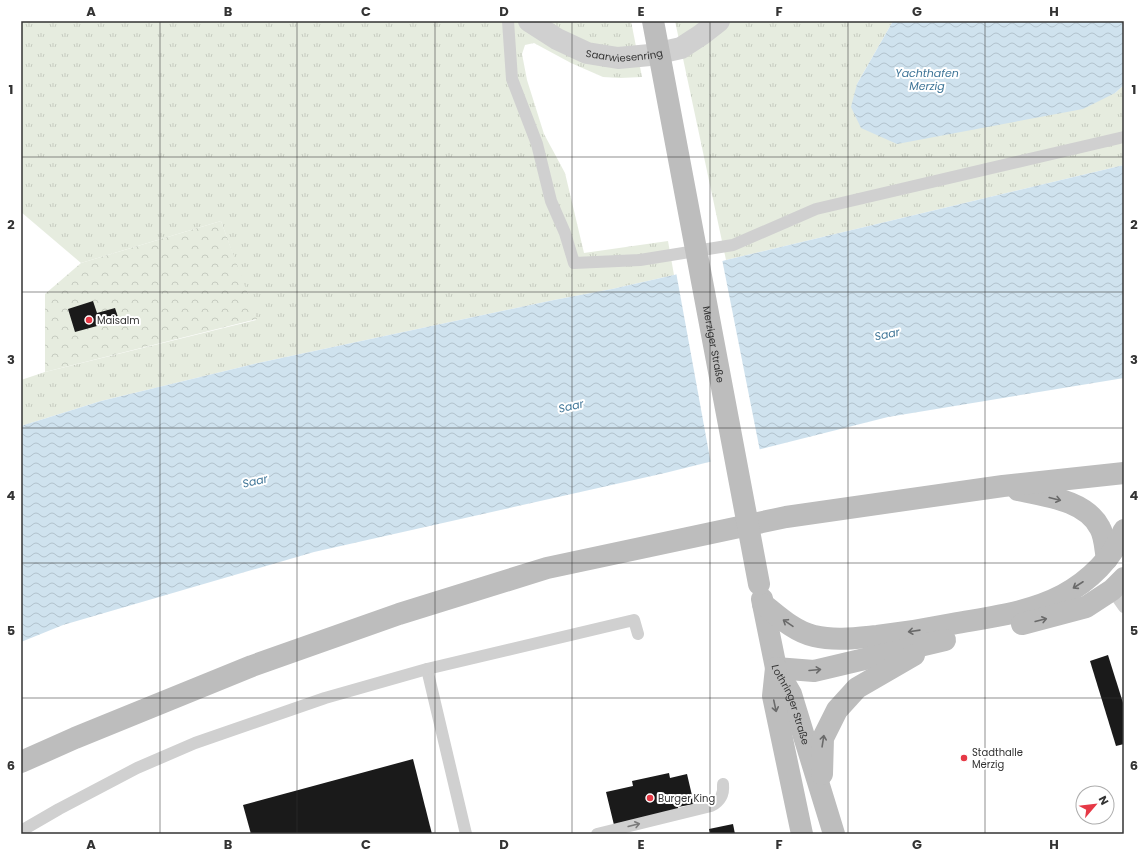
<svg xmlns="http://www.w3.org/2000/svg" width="1145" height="855" font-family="Poppins,sans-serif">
  <defs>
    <pattern id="grass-tufts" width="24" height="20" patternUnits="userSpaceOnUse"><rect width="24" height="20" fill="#e6ecdf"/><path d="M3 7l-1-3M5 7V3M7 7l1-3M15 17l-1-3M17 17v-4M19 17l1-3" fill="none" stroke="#c6cbc0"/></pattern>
    <pattern id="forest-crowns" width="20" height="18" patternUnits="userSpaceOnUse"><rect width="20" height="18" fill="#e6ecdf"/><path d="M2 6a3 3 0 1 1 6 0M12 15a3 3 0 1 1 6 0" fill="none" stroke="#c6cbc0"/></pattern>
    <pattern id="water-waves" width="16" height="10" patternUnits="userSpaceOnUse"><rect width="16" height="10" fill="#cfe2ee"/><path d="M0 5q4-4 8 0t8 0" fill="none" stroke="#b2c2cd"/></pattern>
  </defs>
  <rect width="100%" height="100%" fill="#fff"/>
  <!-- grass -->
  <g fill="url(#grass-tufts)">
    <polygon points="21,21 631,21 642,77 620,78 603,77 571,63 534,43 525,45 522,54 527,80 544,134 565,173 584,253 668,241 674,275 612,289 554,300 258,363 101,401 21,426 21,380 45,372 256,320 221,221 81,263 21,212"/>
    <polygon points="675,21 893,21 857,84 1115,93 1124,85 1124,165 726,260"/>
  </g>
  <!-- forest -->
  <polygon fill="url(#forest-crowns)" points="221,221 257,319 45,372 45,294 81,263"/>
  <!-- water -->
  <g fill="url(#water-waves)">
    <polygon points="893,21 1124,21 1124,85 1115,93 1083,109 897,144 861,128 851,107 857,84"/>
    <polygon points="1124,165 1124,378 888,417 665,473 314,552 63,625 21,642 21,426 101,401 258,363 554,300 612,289 674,275 726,260"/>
  </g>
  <!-- pier -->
  <polygon fill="#fff" points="722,259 760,451 711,464 676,272"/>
  <!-- building -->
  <g fill="#1a1a1a">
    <polygon points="93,301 97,313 115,308 119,320 75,332 68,309"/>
    <polygon points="1108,655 1124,706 1124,744 1116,746 1090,661"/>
    <polygon points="413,759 432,834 251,834 243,805"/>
    <polygon points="669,773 670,778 687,774 694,804 678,807 679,811 614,825 606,792 633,786 632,781"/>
    <polygon points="733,824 735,834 710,834 709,829"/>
  </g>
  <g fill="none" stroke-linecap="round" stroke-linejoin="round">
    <!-- lane -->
    <g stroke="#d0d0d0" stroke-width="12">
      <polyline points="508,21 512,79 537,144 551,201 565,233 574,263 640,260 733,245 816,209 1124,137"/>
      <polyline points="1112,590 1124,607"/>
      <polyline points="427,669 466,834"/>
      <polyline points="21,831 59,809 137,768 195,743 325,698 427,669 634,620 638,634"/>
      <path d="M 597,834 L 711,806 C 721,801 724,794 723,784"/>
    </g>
    <!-- street -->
    <path stroke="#d0d0d0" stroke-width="22" id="s1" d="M 529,21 L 557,39 L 587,53 L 618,58 L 650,55 L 681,48 L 701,35 L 719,21"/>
    <!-- secondary -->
    <g stroke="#bdbdbd" stroke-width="22">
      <path d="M 1018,490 C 1045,496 1086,500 1100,528 C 1105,537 1105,549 1107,559"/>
      <path id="s2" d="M 762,599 L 776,668 L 791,694 L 834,834"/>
      <path d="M 763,604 C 778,616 795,632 814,636 C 835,641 856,638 877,636 C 902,633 927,629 952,624 C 990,617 1029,613 1063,595 C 1089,581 1113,558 1124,530"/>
      <polyline points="1022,624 1086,607 1112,590 1124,578"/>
      <polyline points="776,668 814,671 945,640"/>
      <polyline points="776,668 773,696 802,834"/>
      <polyline points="21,762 75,738 252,666 399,614 547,568 786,517 1003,486 1124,473"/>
      <polyline points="822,774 823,738 837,710 857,688 914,655"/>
    </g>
    <!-- secondary-bridge -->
    <path stroke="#bdbdbd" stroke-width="22" id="s3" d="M 653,21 L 759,584"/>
  </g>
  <!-- one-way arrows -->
  <defs><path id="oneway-shaft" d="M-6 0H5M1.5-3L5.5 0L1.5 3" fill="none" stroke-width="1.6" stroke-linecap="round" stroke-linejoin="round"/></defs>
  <g stroke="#6a6a6a">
    <use href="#oneway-shaft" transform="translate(1055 499) rotate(14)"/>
    <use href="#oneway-shaft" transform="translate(1078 585) rotate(147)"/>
    <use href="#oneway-shaft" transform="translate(1041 620) rotate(-14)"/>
    <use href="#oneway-shaft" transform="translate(788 623) rotate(-146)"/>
    <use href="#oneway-shaft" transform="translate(914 631) rotate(172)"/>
    <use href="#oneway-shaft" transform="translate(815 670) rotate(-5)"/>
    <use href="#oneway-shaft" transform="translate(775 706) rotate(78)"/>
    <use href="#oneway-shaft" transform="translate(823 741) rotate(-81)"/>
  </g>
  <use stroke="#7a7a7a" href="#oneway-shaft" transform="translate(634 825) rotate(-14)"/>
  <!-- grid -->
  <path fill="none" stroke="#333" stroke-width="1" stroke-opacity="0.55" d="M 160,21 L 160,834M 297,21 L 297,834M 435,21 L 435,834M 572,21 L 572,834M 710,21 L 710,834M 848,21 L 848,834M 985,21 L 985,834M 21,157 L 1124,157M 21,292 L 1124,292M 21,428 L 1124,428M 21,563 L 1124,563M 21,698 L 1124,698"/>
  <!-- markers -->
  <g fill="#e63946" stroke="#fff" stroke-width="1.5">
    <circle cx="89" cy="320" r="4"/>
    <circle cx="964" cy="758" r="4"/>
    <circle cx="650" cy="798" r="4"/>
  </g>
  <g text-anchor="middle" stroke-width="4" stroke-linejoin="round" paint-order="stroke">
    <!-- street labels -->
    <g font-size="10" fill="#333" stroke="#fff">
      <text dy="4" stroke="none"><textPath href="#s1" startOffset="104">Saarwiesenring</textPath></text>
      <text dy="4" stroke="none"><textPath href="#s3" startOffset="329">Merziger Straße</textPath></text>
      <text dy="4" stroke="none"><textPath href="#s2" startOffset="110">Lothringer Straße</textPath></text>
    </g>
    <!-- poi labels -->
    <g font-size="10" fill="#333" stroke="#fff" text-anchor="start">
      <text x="97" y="324">Maisalm</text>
      <text x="972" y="756">Stadthalle<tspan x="972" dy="12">Merzig</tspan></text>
      <text x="658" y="802">Burger King</text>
    </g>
    <!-- water labels -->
    <g font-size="11" font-style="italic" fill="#3f7597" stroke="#fff">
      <text x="927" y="77">Yachthafen<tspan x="927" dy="13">Merzig</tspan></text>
      <text transform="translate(887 334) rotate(-12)" y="4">Saar</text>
      <text transform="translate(571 406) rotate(-13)" y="4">Saar</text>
      <text transform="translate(255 481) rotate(-13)" y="4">Saar</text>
    </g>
  </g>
  <!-- border -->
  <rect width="1145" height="855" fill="none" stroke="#ffffff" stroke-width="44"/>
  <!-- north arrow -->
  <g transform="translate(1095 805) rotate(62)"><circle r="19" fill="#ffffff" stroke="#adadad"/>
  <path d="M0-3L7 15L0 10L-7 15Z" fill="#e63946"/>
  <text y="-6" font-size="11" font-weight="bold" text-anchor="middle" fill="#333333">N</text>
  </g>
  <rect x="22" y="22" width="1101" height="811" fill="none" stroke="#333" stroke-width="1.5"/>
  <g font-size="13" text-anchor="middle" font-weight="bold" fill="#333">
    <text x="91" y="16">A</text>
    <text x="228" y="16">B</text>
    <text x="366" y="16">C</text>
    <text x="504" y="16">D</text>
    <text x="641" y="16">E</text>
    <text x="779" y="16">F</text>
    <text x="917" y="16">G</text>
    <text x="1054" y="16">H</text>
    <text x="11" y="94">1</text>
    <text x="1134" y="94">1</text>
    <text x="11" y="229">2</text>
    <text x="1134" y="229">2</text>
    <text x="11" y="364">3</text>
    <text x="1134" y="364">3</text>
    <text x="11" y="500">4</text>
    <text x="1134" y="500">4</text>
    <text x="11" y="635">5</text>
    <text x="1134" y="635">5</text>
    <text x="11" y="770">6</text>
    <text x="1134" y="770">6</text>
    <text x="91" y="849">A</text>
    <text x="228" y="849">B</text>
    <text x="366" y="849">C</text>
    <text x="504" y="849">D</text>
    <text x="641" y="849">E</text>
    <text x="779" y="849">F</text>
    <text x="917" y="849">G</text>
    <text x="1054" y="849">H</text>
  </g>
</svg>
